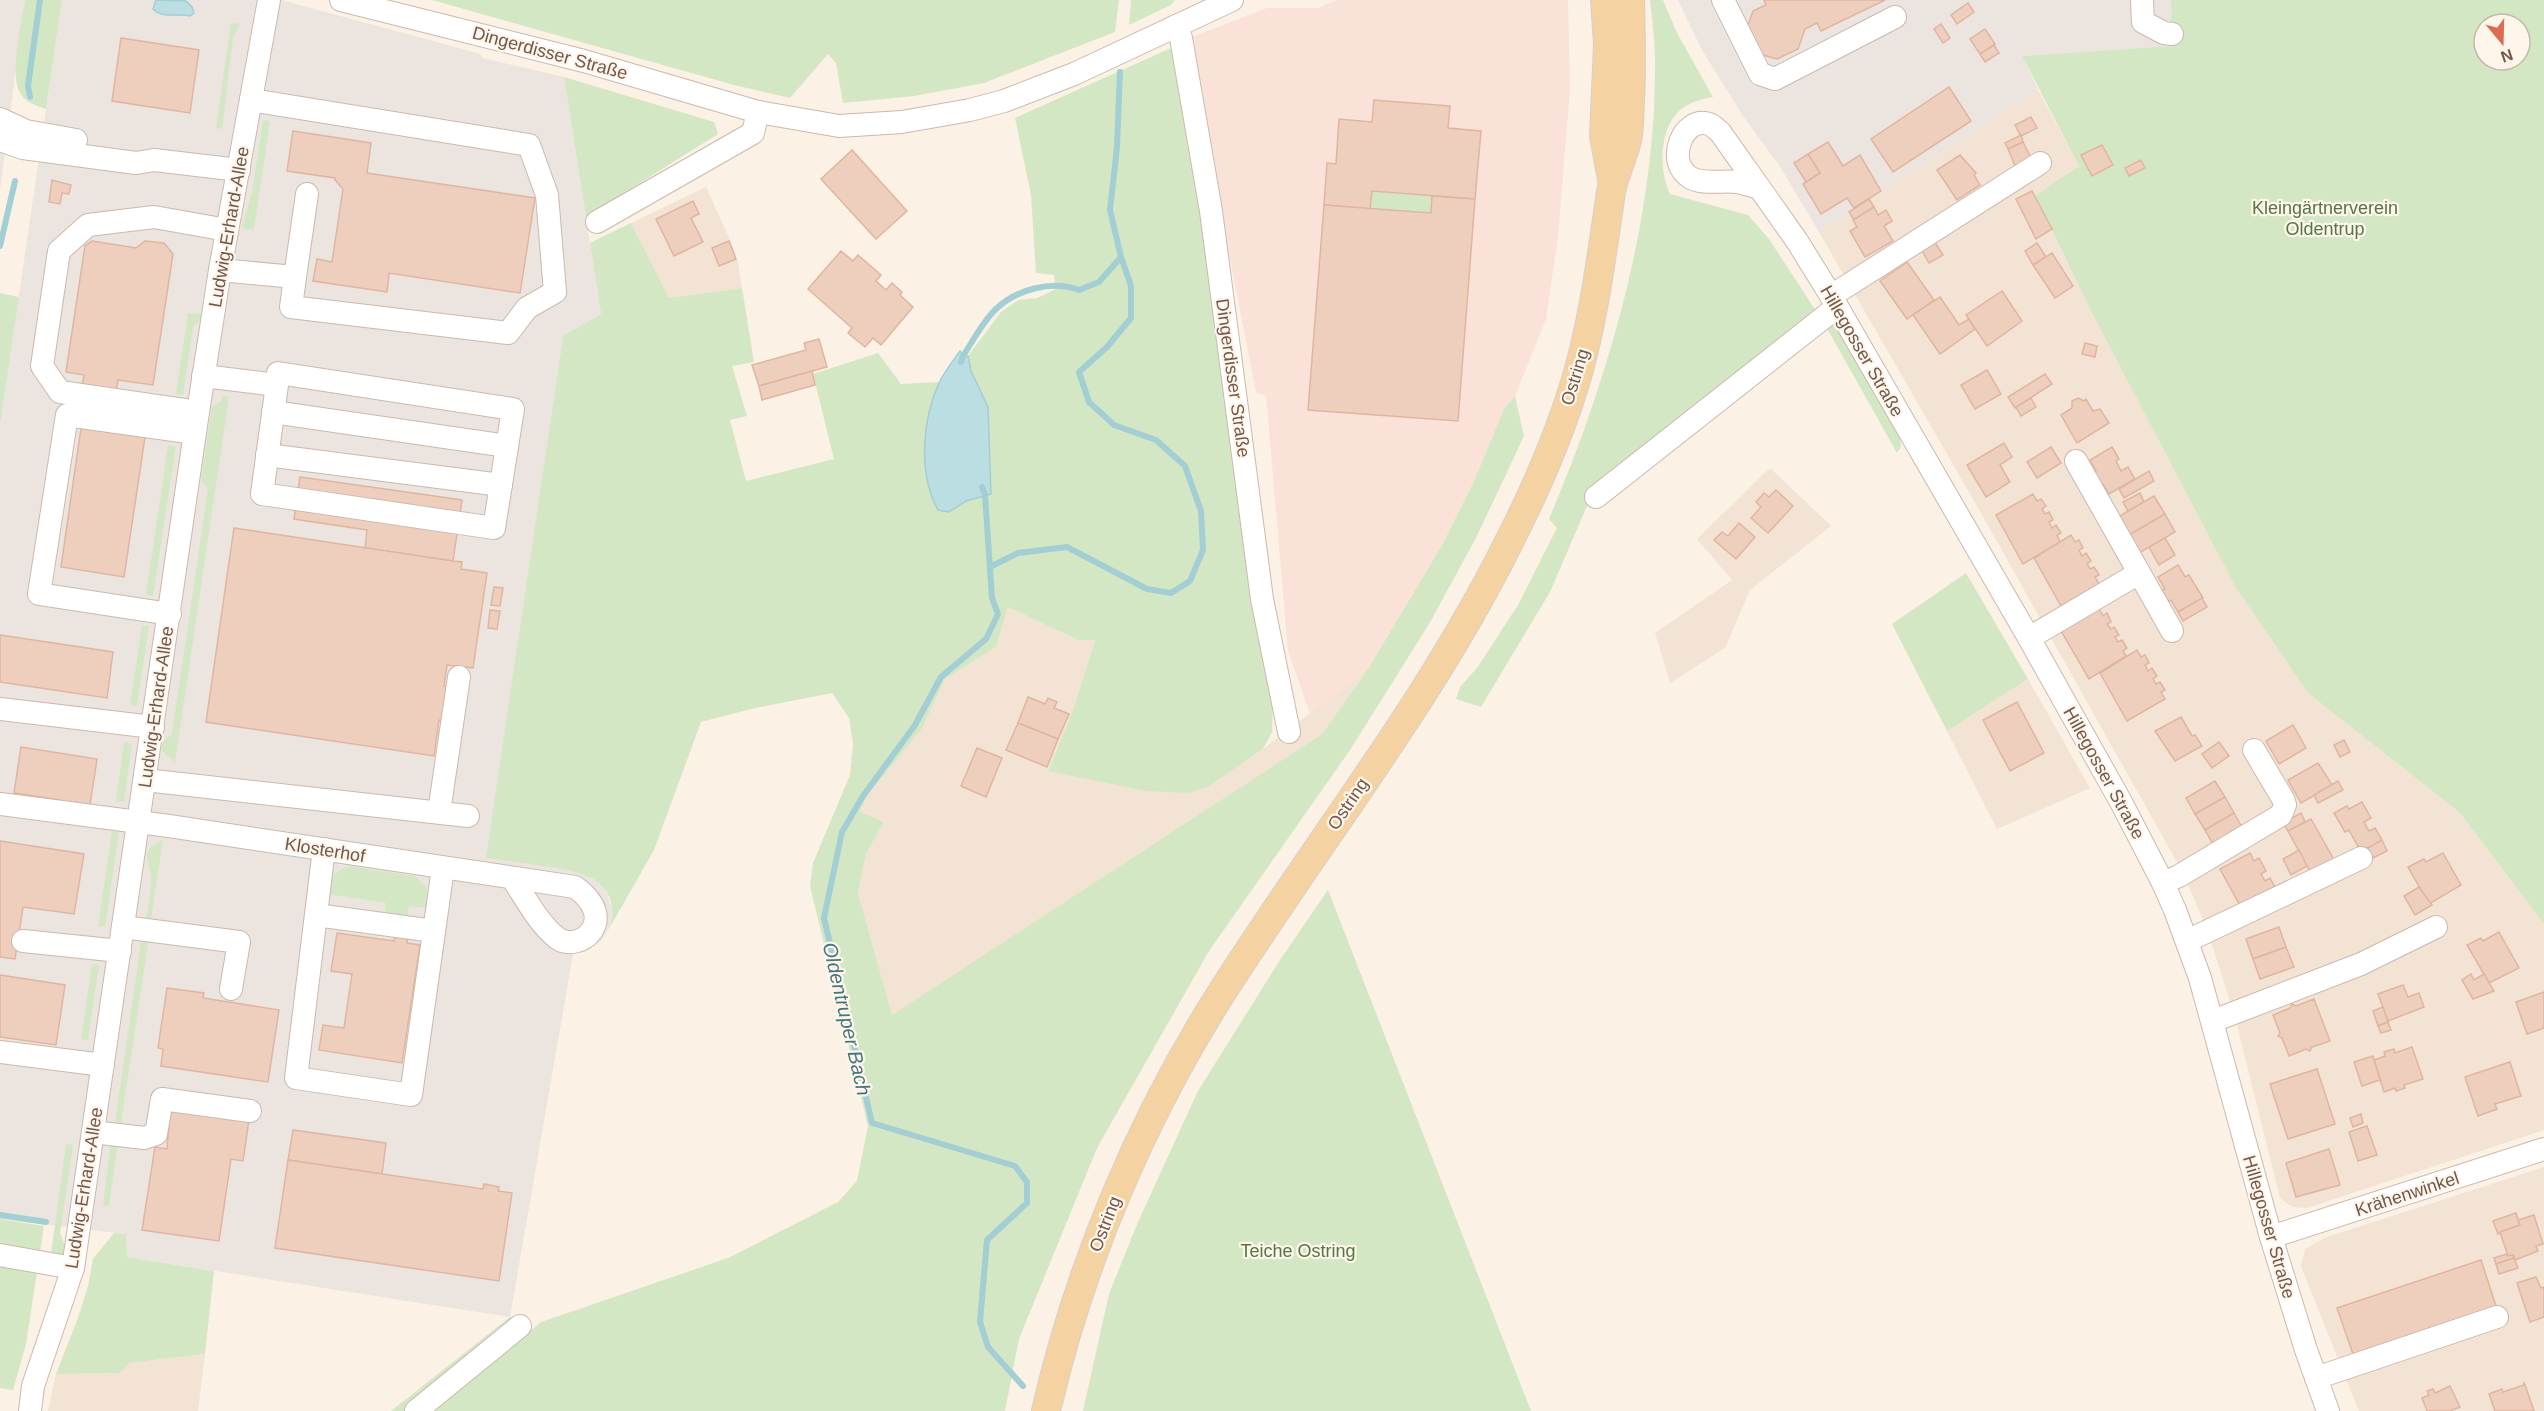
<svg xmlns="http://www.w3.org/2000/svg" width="2544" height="1411" font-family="Arial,sans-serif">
  <rect width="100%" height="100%" fill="#fbf1e5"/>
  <!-- residential -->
  <g fill="#f2e3d4">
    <polygon points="2038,90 2079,166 2035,197 2093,315 2236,588 2308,693 2460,813 2544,924 2544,1130 2307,1208 2292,1207 2280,1198 2235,1017 2207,929 2182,871 1977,506 1819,232"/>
    <polygon points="706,187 731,242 738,263 742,288 669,298 631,223"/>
    <polygon points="1770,468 1831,526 1750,590 1725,648 1670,683 1655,633 1732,580 1697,539"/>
    <polygon points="1008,607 1078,640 1095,639 1073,710 1048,771 1209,786 1263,749 1368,669 1322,734 892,1016 858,893 866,854 884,822 859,813 866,797 921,728 945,679 996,647"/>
    <polygon points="2028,679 2090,788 1997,829 1947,731"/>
    <polygon points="2544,1167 2544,1411 2359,1411 2301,1266 2305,1249 2324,1238"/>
    <polygon points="205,1354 198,1411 48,1411 56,1374 120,1373 129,1363"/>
  </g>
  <!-- commercial -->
  <polygon fill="#fae2d9" points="1337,0 1568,0 1570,90 1558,237 1546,319 1515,396 1504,409 1474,481 1442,545 1368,669 1310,714 1288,651 1266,396 1256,392 1187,39 1267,8 1318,8"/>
  <!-- industrial -->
  <g fill="#ebe4df">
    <polygon points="0,0 25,0 0,190"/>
    <polygon points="62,0 281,0 481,54 482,58 564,77 601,314 563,336 487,857 575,870 586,875 602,885 607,893 612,910 610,927 601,941 585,952 573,954 510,1317 127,1257 126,1234 0,1219 0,426"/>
    <polygon points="1678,0 2171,0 2173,46 2022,56 2038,90 1819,232 1779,165 1743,116 1702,50"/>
  </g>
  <!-- green -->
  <g fill="#d4e7c4" fill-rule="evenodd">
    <path d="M 25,0 L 62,0 L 46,109 C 35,105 24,102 19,91 C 10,71 22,22 25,0 Z"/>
    <polygon points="432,0 1119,0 1115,32 984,83 914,96 843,103 836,63 828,54 790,98 734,85"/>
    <polygon points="1131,0 1175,0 1171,5 1129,25"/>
    <path d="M 1650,0 L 1663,0 L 1677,33 L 1713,97 C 1703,99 1692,101 1683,108 C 1659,125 1658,169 1670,194 L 1748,215 L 1769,239 L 1818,314 L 1593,492 L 1550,592 L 1481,707 L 1456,699 L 1460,687 L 1477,668 L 1518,605 L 1557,528 L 1549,519 C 1609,378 1657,214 1655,59 C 1655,40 1652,20 1650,0 Z"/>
    <path d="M 2171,0 L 2544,0 L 2544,924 L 2460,813 L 2308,693 L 2236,588 L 2093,315 L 2035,196 L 2079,166 L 2022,56 L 2172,46 ZM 2484,24 L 2520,24 L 2520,60 L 2484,60 Z"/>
    <polygon points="231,23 240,24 233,38 222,129 216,128"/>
    <path d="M 1171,48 L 1205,213 L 1273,701 L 1272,732 L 1263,749 L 1209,786 L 1188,793 L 1146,791 L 1048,771 L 1073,710 L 1095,640 L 1078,640 L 1008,607 L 996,647 L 945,679 L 922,728 L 866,797 L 860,812 L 884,822 L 866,854 L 858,893 L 892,1015 L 1322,734 L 1368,669 L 1442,545 L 1474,481 L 1504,409 L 1515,396 L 1524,436 L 1476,538 L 1429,624 L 1350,750 L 1209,951 L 1097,1148 L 1019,1339 L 1005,1411 L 422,1411 L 509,1349 L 541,1322 L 728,1258 L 838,1202 L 857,1181 L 868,1126 L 810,886 L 813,863 L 850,775 L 853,744 L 849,718 L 832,693 L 755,708 L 701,722 L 654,850 L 610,927 C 622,878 579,871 542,866 C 524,863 505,860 486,858 L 563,336 L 601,314 L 590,243 L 631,223 L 669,298 L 742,288 L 754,362 L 732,366 L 747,416 L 730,420 L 746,481 L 834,459 L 813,374 L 878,353 L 901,384 L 939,382 L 925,436 L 949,512 L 966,501 L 991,494 L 988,407 L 971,371 L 968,356 L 1001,312 L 1018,300 L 1037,298 L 1056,289 L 1054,275 L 1036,273 L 1031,195 L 1015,118 Z"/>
    <polygon points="564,77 714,122 718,134 586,217"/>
    <polygon points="263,120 270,121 254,230 242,228 252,192"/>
    <polygon points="1372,191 1432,196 1431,213 1370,209"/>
    <polygon points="0,293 19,297 0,426"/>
    <polygon points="188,313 203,314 202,319 193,327 183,395 176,394"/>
    <polygon points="1824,323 1831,324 1840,330 1900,437 1901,447 1897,453"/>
    <polygon points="222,396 229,397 175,762 162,751 162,743 172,733 208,489 201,481 212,406 221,402"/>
    <polygon points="168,445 176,446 153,596 146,595"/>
    <polygon points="1966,573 2028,679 1947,731 1892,624"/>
    <polygon points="142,626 149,626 137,706 130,705"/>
    <polygon points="124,742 132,744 124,802 116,801"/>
    <polygon points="112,831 119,832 105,927 98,926"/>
    <path d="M 163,840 L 151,919 L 146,919 C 148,906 151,893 151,880 C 152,862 136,851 163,840 Z"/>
    <polygon points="347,866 415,876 427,888 426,908 409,906 407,921 384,917 386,903 328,894 333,875"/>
    <polygon points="1328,890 1531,1411 1083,1411 1109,1294 1138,1222 1198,1091 1280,960"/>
    <polygon points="142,936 149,937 121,1123 115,1122"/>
    <polygon points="92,964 99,965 88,1040 81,1039"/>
    <polygon points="111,1142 118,1143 109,1206 103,1205"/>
    <polygon points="66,1144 73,1145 60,1233 66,1248 64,1255 51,1253"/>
    <polygon points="0,1219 44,1226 26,1344 13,1390 0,1388"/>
    <polygon points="114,1233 126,1234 127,1257 214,1271 205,1354 129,1363 120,1373 56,1374 78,1318 88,1286 93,1259"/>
    <polygon points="510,1317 517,1319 404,1411 391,1411"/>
  </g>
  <!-- water -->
  <g fill="#bbdee3" stroke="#a2ced4" stroke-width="1.5">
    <path d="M 156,0 L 186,1 L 192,7 L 194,13 L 190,16 C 177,13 163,19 153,9 Z"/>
    <path d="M 960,351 L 963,356 L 968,356 L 971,371 L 988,407 L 991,494 L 966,501 L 949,512 L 938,510 C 918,474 922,420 939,383 C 944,372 953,361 960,351 Z"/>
  </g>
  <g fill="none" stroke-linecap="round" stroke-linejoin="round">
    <!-- stream -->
    <g stroke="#a2ced4" stroke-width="6">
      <polyline points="30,97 28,86 40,0"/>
      <polyline points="0,246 15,181"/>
      <path d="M 961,362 L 963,356 C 973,341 983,321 996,309 C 1017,289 1052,280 1079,290 L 1099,282 L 1121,257 L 1110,210 L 1117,147 L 1120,72"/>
      <polyline points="982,487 985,495 992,598 998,614 986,639 941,677 915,725 863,796 842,832 824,918 872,1123 1015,1166 1027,1182 1027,1203 987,1240 980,1322 988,1347 1023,1386"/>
      <polyline points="990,567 1018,553 1067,547 1147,589 1171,593 1190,581 1203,550 1201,511 1185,466 1156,440 1114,425 1089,402 1079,372 1107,347 1131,318 1131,286 1121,257"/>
      <polyline points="0,1215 46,1222"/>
    </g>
  </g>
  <!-- building -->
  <g fill="#eecfbe" stroke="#e0b5a0" stroke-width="1.5">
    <polygon points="1764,0 1885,0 1821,31 1817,23 1805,29 1798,49 1777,59 1756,53 1746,31 1753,11 1766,5"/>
    <polygon points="1968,3 1974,12 1957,24 1951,15"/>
    <polygon points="1941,24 1950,38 1943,43 1934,29"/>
    <polygon points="1985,29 1995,44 1980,54 1970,39"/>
    <polygon points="121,38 199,50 190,113 112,101"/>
    <polygon points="1994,45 1999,53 1985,62 1980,54"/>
    <polygon points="1949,87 1971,121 1893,172 1871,139"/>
    <polygon points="1374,100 1450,106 1448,128 1481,131 1475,199 1372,191 1370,209 1324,205 1327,163 1336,164 1339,119 1372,122"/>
    <polygon points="2031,117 2037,128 2021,136 2015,125"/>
    <polygon points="293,131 371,143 367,173 535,198 520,293 389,273 387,292 313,281 317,259 332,262 343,189 335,180 335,178 287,171"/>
    <polygon points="2021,135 2023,142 2008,149 2005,143"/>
    <polygon points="1828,142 1843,166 1860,155 1881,191 1854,208 1847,198 1821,214 1803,184 1820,173 1808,154"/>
    <polygon points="2023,142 2031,158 2015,166 2008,149"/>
    <polygon points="2102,145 2113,165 2092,176 2081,155"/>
    <polygon points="852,150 907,211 876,239 821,179"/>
    <polygon points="1808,154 1820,173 1806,182 1794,163"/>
    <polygon points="1960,155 1976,173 1974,175 1980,185 1957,200 1937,170"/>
    <polygon points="2141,160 2145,168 2129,176 2125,168"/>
    <polygon points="52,180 71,185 69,194 62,193 60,204 49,202"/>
    <polygon points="2032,191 2052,229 2036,239 2016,199"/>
    <polygon points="1432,196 1475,199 1458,421 1308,410 1324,205 1431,213"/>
    <polygon points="1869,199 1874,207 1854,220 1849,212"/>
    <polygon points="693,201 699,214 691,218 703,242 674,256 656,219"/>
    <polygon points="1874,207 1878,215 1886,210 1892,221 1884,226 1893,241 1865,257 1850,231 1857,227 1853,220"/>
    <polygon points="92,241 136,248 145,241 164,243 173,254 153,385 118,380 116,391 82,386 84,375 66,372 85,246"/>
    <polygon points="729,241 736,259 719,266 712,248"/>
    <polygon points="1934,241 1943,255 1929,263 1921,249"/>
    <polygon points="2037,243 2046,257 2033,265 2025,251"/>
    <polygon points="841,251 853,261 858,255 881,275 876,281 886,290 892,283 902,292 900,295 913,307 881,345 873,338 865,347 848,333 852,328 808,289"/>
    <polygon points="2052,253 2073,286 2055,298 2033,265"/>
    <polygon points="1907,262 1934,300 1907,319 1880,281"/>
    <polygon points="2002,291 2022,321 1987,346 1966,315"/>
    <polygon points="1940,297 1959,325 1969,319 1975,329 1940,354 1913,315"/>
    <polygon points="819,339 827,367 759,386 752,365 806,350 804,343"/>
    <polygon points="2085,343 2097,346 2095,357 2082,354"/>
    <polygon points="1987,370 2001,394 1975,409 1961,385"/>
    <polygon points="812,371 815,385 762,400 759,386"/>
    <polygon points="2045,374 2052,384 2015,408 2008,397"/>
    <polygon points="2031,398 2036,407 2021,416 2016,407"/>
    <polygon points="2078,398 2084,401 2086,399 2093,411 2100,409 2109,423 2077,443 2061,415 2072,408 2072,401"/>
    <polygon points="81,428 145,437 124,577 61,567"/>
    <polygon points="2004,443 2012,457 2000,465 2010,482 1986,497 1967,465"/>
    <polygon points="2051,447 2061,463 2037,478 2027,462"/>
    <polygon points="2112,447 2119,459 2116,461 2121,471 2128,467 2135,479 2109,494 2103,484 2100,486 2093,473 2096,471 2090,460"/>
    <polygon points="2149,471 2154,481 2124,498 2119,489"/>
    <polygon points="300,477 462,500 453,561 365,548 367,530 294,519"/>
    <polygon points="1776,490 1793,506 1768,533 1751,518 1761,507 1756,502 1764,493 1769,497"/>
    <polygon points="2140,493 2144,502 2128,511 2123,502"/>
    <polygon points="2033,494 2037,501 2041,499 2046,506 2042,509 2045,514 2049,512 2053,520 2049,522 2052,528 2056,525 2061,533 2057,535 2060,542 2023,564 1996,515"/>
    <polygon points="2154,496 2165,514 2129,535 2118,517"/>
    <polygon points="2165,514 2175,532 2139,553 2129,535"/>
    <polygon points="1739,523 1755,537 1736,559 1714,540 1722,532 1728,536"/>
    <polygon points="234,528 453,561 462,562 461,569 487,573 473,668 447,665 444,686 457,688 452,722 439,720 434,756 206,722"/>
    <polygon points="2071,535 2075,542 2079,540 2083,548 2079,550 2082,556 2086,553 2091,561 2087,564 2090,569 2094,567 2099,575 2095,577 2099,584 2061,606 2034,558"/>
    <polygon points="2165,538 2175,555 2159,565 2149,547"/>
    <polygon points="2178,565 2185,577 2189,575 2203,598 2178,612 2171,600 2167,602 2161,591 2165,589 2158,577"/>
    <polygon points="494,587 503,588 500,606 491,605"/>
    <polygon points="2202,598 2207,607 2183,621 2178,612"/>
    <polygon points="2099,609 2103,616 2107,613 2111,622 2107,624 2111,629 2114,627 2119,635 2115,637 2118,642 2122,640 2127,648 2123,651 2126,656 2089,679 2061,631"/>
    <polygon points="490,610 500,611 497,629 488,628"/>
    <polygon points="0,635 113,652 107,698 0,682"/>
    <polygon points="2137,650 2141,657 2145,655 2149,663 2145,665 2148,671 2152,668 2157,676 2153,679 2156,684 2160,682 2165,690 2161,692 2165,699 2127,721 2100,673"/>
    <polygon points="1028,697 1045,704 1048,698 1057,702 1054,708 1069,714 1058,739 1018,723"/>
    <polygon points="2017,702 2044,753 2010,771 1983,720"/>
    <polygon points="2181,717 2192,736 2195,735 2202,746 2175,761 2155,731"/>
    <polygon points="1018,723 1058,739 1047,767 1006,750"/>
    <polygon points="2293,725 2306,748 2279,764 2266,741"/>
    <polygon points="2344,740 2350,752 2340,757 2334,745"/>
    <polygon points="2219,742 2229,756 2212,768 2202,754"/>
    <polygon points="21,747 97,759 90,805 75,802 70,805 64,804 60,800 14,793"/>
    <polygon points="977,748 1002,758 986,797 961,786"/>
    <polygon points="2318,763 2332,785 2301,803 2288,780"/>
    <polygon points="2215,781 2225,797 2195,814 2186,798"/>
    <polygon points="2338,781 2343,790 2318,803 2314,795"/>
    <polygon points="2225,797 2234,813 2205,830 2195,814"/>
    <polygon points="2362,802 2371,818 2364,822 2369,831 2375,828 2382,840 2361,852 2349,830 2345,832 2334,813 2347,806 2349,809"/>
    <polygon points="2234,813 2243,829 2214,846 2205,830"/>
    <polygon points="2301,813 2305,822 2288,831 2283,823"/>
    <polygon points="2311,819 2337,865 2313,877 2288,831"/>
    <polygon points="2382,840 2387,851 2369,860 2364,850"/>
    <polygon points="0,841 84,854 74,914 23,907 15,959 0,957"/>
    <polygon points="2299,850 2307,866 2291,875 2283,859"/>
    <polygon points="2250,853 2254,861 2259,858 2266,871 2261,874 2265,881 2270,878 2277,891 2243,911 2220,869"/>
    <polygon points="2443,853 2461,885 2429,904 2408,867 2424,859 2426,862"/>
    <polygon points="2419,887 2432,905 2415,915 2404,896"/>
    <polygon points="2279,927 2286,947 2253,959 2246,939"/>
    <polygon points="2499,932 2519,968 2489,983 2467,945 2481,938 2483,941"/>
    <polygon points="337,933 394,941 395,935 408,937 407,943 420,945 402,1063 319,1050 323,1025 344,1028 352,974 331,971"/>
    <polygon points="2286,947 2294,967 2260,979 2253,959"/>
    <polygon points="2471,974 2474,980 2484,974 2494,991 2473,999 2462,980"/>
    <polygon points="0,975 65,985 56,1045 0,1037"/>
    <polygon points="2403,985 2408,997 2419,993 2424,1007 2388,1021 2378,994"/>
    <polygon points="167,988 204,993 203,998 279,1010 268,1082 161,1066 163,1049 158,1048"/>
    <polygon points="2544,992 2544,1028 2527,1034 2516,1002"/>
    <polygon points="2314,999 2330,1041 2312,1047 2310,1051 2306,1049 2289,1056 2282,1038 2278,1036 2280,1033 2273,1015 2290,1008 2292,1004 2296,1006"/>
    <polygon points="2383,1007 2388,1022 2378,1026 2373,1011"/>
    <polygon points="2388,1022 2391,1030 2381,1033 2378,1026"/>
    <polygon points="2412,1047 2423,1079 2404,1085 2405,1088 2396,1091 2395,1088 2384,1092 2374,1060 2385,1056 2384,1052 2394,1049 2395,1053"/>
    <polygon points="2373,1056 2380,1080 2362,1086 2354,1062"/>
    <polygon points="2510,1062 2521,1096 2495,1104 2497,1109 2478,1116 2465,1077"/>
    <polygon points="2317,1069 2335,1124 2288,1139 2270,1084"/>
    <polygon points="173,1109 249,1120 243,1161 231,1159 219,1241 142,1230 155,1147 167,1149 170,1113 172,1113"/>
    <polygon points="2361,1114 2363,1123 2353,1127 2350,1118"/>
    <polygon points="2367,1126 2377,1155 2358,1161 2349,1132"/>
    <polygon points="293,1130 386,1143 382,1174 288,1160"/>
    <polygon points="2329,1149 2340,1185 2296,1197 2286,1163"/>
    <polygon points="288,1160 483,1189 484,1184 499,1187 498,1191 512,1193 499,1281 275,1248"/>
    <polygon points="2516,1213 2520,1225 2498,1234 2493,1221"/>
    <polygon points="2534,1215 2543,1244 2536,1246 2538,1251 2515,1260 2513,1255 2508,1256 2500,1232 2520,1225 2518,1220"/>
    <polygon points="2507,1254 2508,1256 2513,1255 2514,1258 2496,1264 2494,1258"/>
    <polygon points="2514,1258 2518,1268 2499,1274 2496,1264"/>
    <polygon points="2481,1260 2496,1306 2353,1354 2337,1308"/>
    <polygon points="2536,1277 2541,1288 2544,1287 2544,1317 2530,1322 2517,1283"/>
    <polygon points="2524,1382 2534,1411 2495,1411 2489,1394 2502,1389 2503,1392 2524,1385"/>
    <polygon points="2450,1386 2460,1407 2450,1411 2427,1411 2422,1398 2429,1395 2427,1391 2433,1389 2435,1393"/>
  </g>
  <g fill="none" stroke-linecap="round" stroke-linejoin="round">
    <!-- minor casing -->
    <g stroke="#cbb9ac" stroke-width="24">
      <g id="minor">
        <polyline points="341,0 584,61 758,112 839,126 902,122 970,110 1004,101 1074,74 1232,0"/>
        <polyline points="1723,0 1760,74 1775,79 1895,17"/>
        <polyline points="2142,0 2143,22 2164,33 2172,34"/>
        <polyline points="1176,26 1181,38 1211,211 1262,599 1289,732"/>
        <polyline points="0,119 26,131 76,140"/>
        <polyline points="0,140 23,148 136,163 154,160 239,170"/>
        <path d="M 1759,188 C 1752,186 1744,183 1737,182 C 1723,180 1704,185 1691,178 C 1664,163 1683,115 1709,124 C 1713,125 1717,130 1720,132 L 1797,241 L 1831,296 L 2029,638 L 2121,802 L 2163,883 L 2175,910 L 2200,978 L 2271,1237 L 2306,1350 L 2328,1411"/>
        <polyline points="597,222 753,133 758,112"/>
        <polyline points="220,270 295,277 291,307 508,333 527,308 555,292 547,195 529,145 251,100"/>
        <polyline points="295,277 307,194"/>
        <polyline points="1831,296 2040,163"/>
        <polyline points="203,376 277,385 262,494 494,528 513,409 278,373 277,385"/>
        <polyline points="198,412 60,392 42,366 59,251 88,225 154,217 227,230"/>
        <polyline points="273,412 507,446"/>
        <polyline points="267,455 501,485"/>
        <polyline points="2076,461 2172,631"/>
        <polyline points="1596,497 1837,307"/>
        <polyline points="170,614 39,594 67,415 195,433"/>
        <polyline points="2029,638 2139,573"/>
        <polyline points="0,709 153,727"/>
        <polyline points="145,780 468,816"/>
        <path d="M 0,804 L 169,826 L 575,887 C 621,920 579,954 557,938 C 538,923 525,897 512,878"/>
        <polyline points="439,812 459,677"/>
        <polyline points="324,849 296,1078 411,1095 443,868"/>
        <polyline points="2163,883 2179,876 2281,815 2285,805 2283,799 2254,750"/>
        <polyline points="316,915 434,931"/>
        <polyline points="123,927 239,942 231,989"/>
        <polyline points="23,941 120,951"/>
        <polyline points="2187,941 2361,858"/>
        <polyline points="2213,1021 2361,964 2436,927"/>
        <polyline points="0,1052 103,1065"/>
        <polyline points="93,1132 144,1138 156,1134 162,1099 250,1111"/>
        <polyline points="2271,1237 2544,1149"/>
        <polyline points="0,1255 73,1268"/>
        <polyline points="2316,1378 2497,1317"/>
        <polyline points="30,1411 33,1386 73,1268 198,412 220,270 269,0"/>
        <polyline points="416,1411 520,1326"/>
      </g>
    </g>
    <!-- major casing -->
    <g stroke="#d7d0cd" stroke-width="30">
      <g id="major">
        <polyline points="1605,0 1608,44 1604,136 1612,179"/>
        <path d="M 1046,1411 C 1080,1263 1142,1117 1224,989 C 1319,840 1430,701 1509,542 C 1539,483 1567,418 1583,354 C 1596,301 1603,246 1611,192 C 1614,174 1623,158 1627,140 C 1630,128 1629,114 1630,101 C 1632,67 1631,34 1630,0"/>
      </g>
    </g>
    <!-- minor -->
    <use href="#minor" stroke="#fff" stroke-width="22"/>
    <!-- major -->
    <use href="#major" stroke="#f5d2a1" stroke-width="28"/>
  </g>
  <g text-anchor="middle" stroke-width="4.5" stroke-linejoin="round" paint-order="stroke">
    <!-- street labels -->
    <g font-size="18" fill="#71584c" stroke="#fef5eb">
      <text transform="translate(550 53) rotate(15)" y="6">Dingerdisser Straße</text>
      <text transform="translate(229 227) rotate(-80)" y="6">Ludwig-Erhard-Allee</text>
      <text transform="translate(1862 351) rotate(60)" y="6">Hillegosser Straße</text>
      <text transform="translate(1575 377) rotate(-73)" y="6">Ostring</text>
      <text transform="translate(1233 378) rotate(82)" y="6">Dingerdisser Straße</text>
      <text transform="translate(156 707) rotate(-82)" y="6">Ludwig-Erhard-Allee</text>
      <text transform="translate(2104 773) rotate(61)" y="6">Hillegosser Straße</text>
      <text transform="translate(1348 804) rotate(-56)" y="6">Ostring</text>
      <text transform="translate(325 850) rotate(9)" y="6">Klosterhof</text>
      <text transform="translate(84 1188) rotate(-81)" y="6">Ludwig-Erhard-Allee</text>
      <text transform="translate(2407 1194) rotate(-18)" y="6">Krähenwinkel</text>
      <text transform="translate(1105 1224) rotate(-69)" y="6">Ostring</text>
      <text transform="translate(2269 1227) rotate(74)" y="6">Hillegosser Straße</text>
    </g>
    <!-- park labels -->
    <g font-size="18" fill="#574" stroke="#fef5eb">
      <text x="2325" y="214">Kleingärtnerverein<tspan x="2325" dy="21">Oldentrup</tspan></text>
      <text x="1298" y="1257">Teiche Ostring</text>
    </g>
    <!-- water labels -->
    <g font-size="20" font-style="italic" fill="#44767d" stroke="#fef5eb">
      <text transform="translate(847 1019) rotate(77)" y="7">Oldentruper Bach</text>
    </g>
  </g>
  <!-- north arrow -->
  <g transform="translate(2502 42) rotate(161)"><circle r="28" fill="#fef5eb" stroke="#c6b6ab" stroke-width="1.5"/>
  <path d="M0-4.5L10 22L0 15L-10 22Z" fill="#dc6b52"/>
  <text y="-9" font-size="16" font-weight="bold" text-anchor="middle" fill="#71584c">N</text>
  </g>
</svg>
